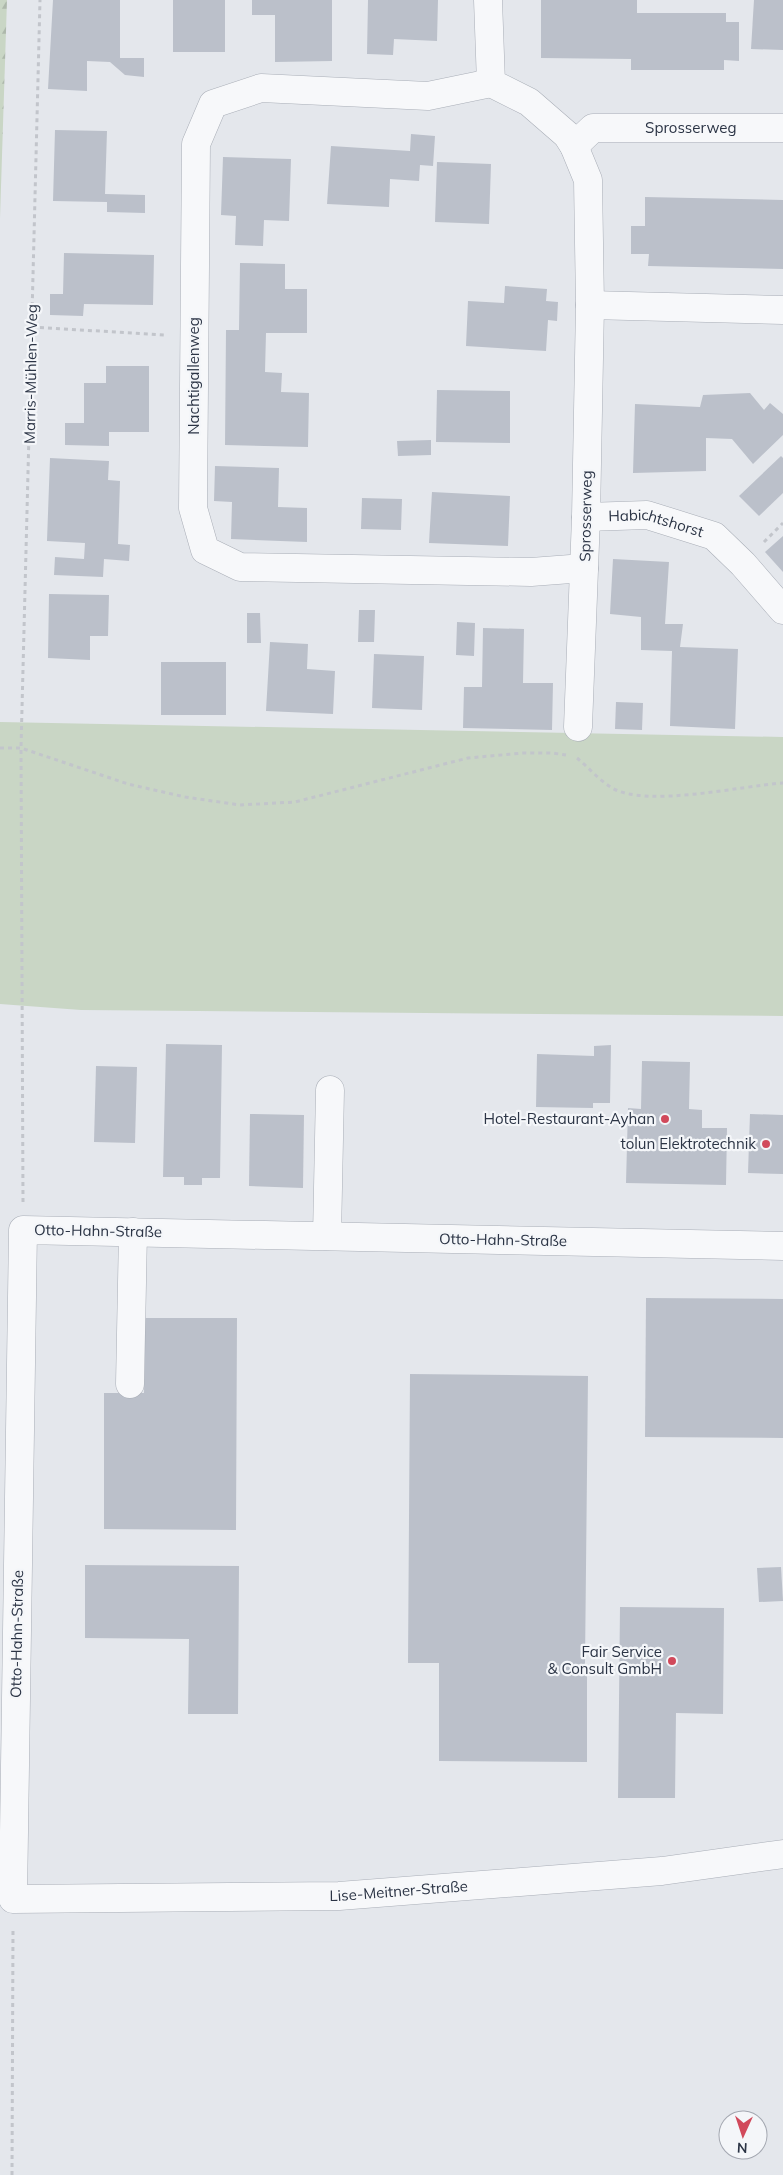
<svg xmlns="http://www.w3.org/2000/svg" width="783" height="2175" font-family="Mulish,sans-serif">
  <defs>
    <pattern id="forest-firs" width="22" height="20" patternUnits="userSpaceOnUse" patternTransform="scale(1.25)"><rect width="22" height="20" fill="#c9d6c5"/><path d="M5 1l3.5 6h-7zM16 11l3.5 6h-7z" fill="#adb8ab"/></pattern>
  </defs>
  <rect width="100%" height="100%" fill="#e4e7ec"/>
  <!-- forest -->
  <polygon fill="url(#forest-firs)" points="0,0 7,0 0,218"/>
  <!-- green -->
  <polygon fill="#c9d6c5" points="0,722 783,737 783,1016 81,1010 0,1004"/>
  <!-- building -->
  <g fill="#bbc0ca">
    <polygon points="53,0 120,0 120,58 144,58 144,77 125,75 110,62 87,61 87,91 48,89"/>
    <rect x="173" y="0" width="52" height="52"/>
    <polygon points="252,0 332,0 332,61 275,62 275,15 252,15"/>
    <polygon points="368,0 438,0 437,41 394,39 393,55 367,54"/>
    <polygon points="541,0 637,0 637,13 726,13 726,22 739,22 739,61 724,60 724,70 631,70 631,59 541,58"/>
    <polygon points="754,0 783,0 783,50 751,49"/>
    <polygon points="55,130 107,131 105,194 145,195 145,213 107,212 107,202 53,201"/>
    <polygon points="411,134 435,136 433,166 420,165 419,181 390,179 389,207 327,204 331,146 410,151"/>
    <polygon points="223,157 291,159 289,221 264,220 263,246 235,245 236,216 221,215"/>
    <polygon points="437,162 491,164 489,224 435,222"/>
    <polygon points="645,197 783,200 783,269 648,266 649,254 631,254 631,226 645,226"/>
    <polygon points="64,253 154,255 153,305 84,304 83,316 50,315 50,294 63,294"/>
    <polygon points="240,263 285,264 285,289 307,289 307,333 266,333 265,372 282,373 281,392 309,393 308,447 225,445 226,330 239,330"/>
    <polygon points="505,286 547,289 546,301 558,302 557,321 548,320 546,351 466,346 468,301 504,303"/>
    <polygon points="106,366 149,366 149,432 109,432 109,446 65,445 65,423 84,423 84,383 106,383"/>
    <polygon points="437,390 510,391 510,443 436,442"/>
    <polygon points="750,393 764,410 770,403 783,414 783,435 753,464 732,439 706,438 706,471 633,473 635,404 700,407 703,395"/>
    <polygon points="431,440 431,455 398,456 397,441"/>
    <polygon points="781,456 783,458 783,493 759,516 739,496"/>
    <polygon points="50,458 109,461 108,480 120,481 118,544 130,545 129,561 104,559 103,577 54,575 55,557 84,559 85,543 47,541"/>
    <polygon points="215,466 279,468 278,507 307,508 307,542 231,539 232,502 214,501"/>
    <polygon points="432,492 510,496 508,546 429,543"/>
    <polygon points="362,498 402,499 401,530 361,529"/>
    <polygon points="783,536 783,572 765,552"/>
    <polygon points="613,559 669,562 665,624 683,624 680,647 738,649 735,729 670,726 672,651 641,650 641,617 610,614"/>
    <polygon points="49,594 109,595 108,636 90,636 90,660 48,658"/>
    <polygon points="359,610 375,610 374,642 358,642"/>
    <polygon points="247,613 260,613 261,643 247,643"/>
    <polygon points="457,622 475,623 474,656 456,655"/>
    <polygon points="483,628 524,629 523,683 553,683 552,730 463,728 464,687 482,687"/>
    <polygon points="270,642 308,644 307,669 335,671 333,714 266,711"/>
    <polygon points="374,654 424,656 422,710 372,708"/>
    <rect x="161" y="662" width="65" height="53"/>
    <polygon points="616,702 643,703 642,730 615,729"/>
    <polygon points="166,1044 222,1045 220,1178 202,1178 202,1185 184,1185 184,1177 163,1177"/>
    <polygon points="611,1045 610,1103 593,1103 593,1108 536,1107 537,1054 594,1056 594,1046"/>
    <polygon points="642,1061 690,1062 689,1109 702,1110 702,1128 727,1128 726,1185 626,1183 628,1108 641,1109"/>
    <polygon points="96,1066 137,1067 135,1143 94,1142"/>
    <polygon points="250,1114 304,1115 303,1188 249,1186"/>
    <polygon points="750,1114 783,1115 783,1174 748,1173"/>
    <polygon points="646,1298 783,1299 783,1438 645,1437"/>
    <polygon points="145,1318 237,1318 236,1530 104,1529 104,1393 144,1393"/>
    <polygon points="410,1374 588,1376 585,1664 587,1665 587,1762 439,1761 439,1663 408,1663"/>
    <polygon points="85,1565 239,1566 238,1714 188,1714 189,1639 85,1638"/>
    <polygon points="781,1567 783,1601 759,1602 757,1568"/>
    <polygon points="620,1607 724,1608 723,1714 676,1713 675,1798 618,1798"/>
  </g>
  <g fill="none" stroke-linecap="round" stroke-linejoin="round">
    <!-- minor casing -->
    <g stroke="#a9aeb7" stroke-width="29">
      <g id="minor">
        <polyline points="488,0 491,83 529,102 567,135 574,146 588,180 590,305 586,517 578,727"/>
        <polyline points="491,83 428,96 261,88 213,104 196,144 193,508 205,550 240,567 531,572 584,568"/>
        <path id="s1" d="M 574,146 L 593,128 L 783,128"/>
        <polyline points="590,305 783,310"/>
        <path id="s2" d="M 586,517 L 647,515 L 714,536 L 743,564 L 783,610"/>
        <polyline points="327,1236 330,1090"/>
        <path id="s3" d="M 783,1246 L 23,1230 L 13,1899 L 339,1896 L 662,1871 L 783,1854"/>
        <polyline points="130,1384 133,1232"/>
      </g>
    </g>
    <!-- path -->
    <g stroke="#c2c5cb" stroke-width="3" stroke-dasharray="4 4" stroke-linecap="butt">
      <polyline points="32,327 164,335"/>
      <polyline points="764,542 783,523"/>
      <polyline points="0,748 21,748 128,784 185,797 240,805 295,802 468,758 523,753 552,753 566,755"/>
      <path d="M 577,758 C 588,767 599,780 612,788 C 647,808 740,786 783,783"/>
      <polyline points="23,1202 21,748 40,0"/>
      <polyline points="12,2175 13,1928"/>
    </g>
    <!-- minor -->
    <use href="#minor" stroke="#f7f8fa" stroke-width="28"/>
  </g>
  <!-- markers -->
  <g fill="#d1495b" stroke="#f4f6f9" stroke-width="2">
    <circle cx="665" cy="1119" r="5"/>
    <circle cx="766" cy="1144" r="5"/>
    <circle cx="672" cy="1661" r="5"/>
  </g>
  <g text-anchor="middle" stroke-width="4.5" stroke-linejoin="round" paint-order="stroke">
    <!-- street labels -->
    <g font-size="15" fill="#2b3445" stroke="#f4f6f9">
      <text dy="5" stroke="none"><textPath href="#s1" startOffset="124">Sprosserweg</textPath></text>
      <text transform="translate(31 374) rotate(-89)" y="5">Marris-Mühlen-Weg</text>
      <text transform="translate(194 376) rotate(-90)" y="5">Nachtigallenweg</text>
      <text transform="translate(586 516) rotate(-89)" y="5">Sprosserweg</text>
      <text dy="5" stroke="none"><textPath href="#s2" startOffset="71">Habichtshorst</textPath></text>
      <text transform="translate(98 1231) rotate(1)" y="5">Otto-Hahn-Straße</text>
      <text transform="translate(503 1240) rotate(1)" y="5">Otto-Hahn-Straße</text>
      <text transform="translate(17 1634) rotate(-89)" y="5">Otto-Hahn-Straße</text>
      <text dy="5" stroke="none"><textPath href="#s3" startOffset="1815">Lise-Meitner-Straße</textPath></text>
    </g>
    <!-- poi labels -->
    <g font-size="15" fill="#2b3445" stroke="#f4f6f9" text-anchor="end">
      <text x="655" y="1124">Hotel-Restaurant-Ayhan</text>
      <text x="756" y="1149">tolun Elektrotechnik</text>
      <text x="662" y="1657">Fair Service<tspan x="662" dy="17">&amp; Consult GmbH</tspan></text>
    </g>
  </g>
  <!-- north arrow -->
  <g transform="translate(743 2135) rotate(183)"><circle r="24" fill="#f4f6f9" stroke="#a4a8b1"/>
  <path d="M0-4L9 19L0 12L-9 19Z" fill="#d1495b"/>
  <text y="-8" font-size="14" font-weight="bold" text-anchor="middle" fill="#2b3445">N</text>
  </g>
</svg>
